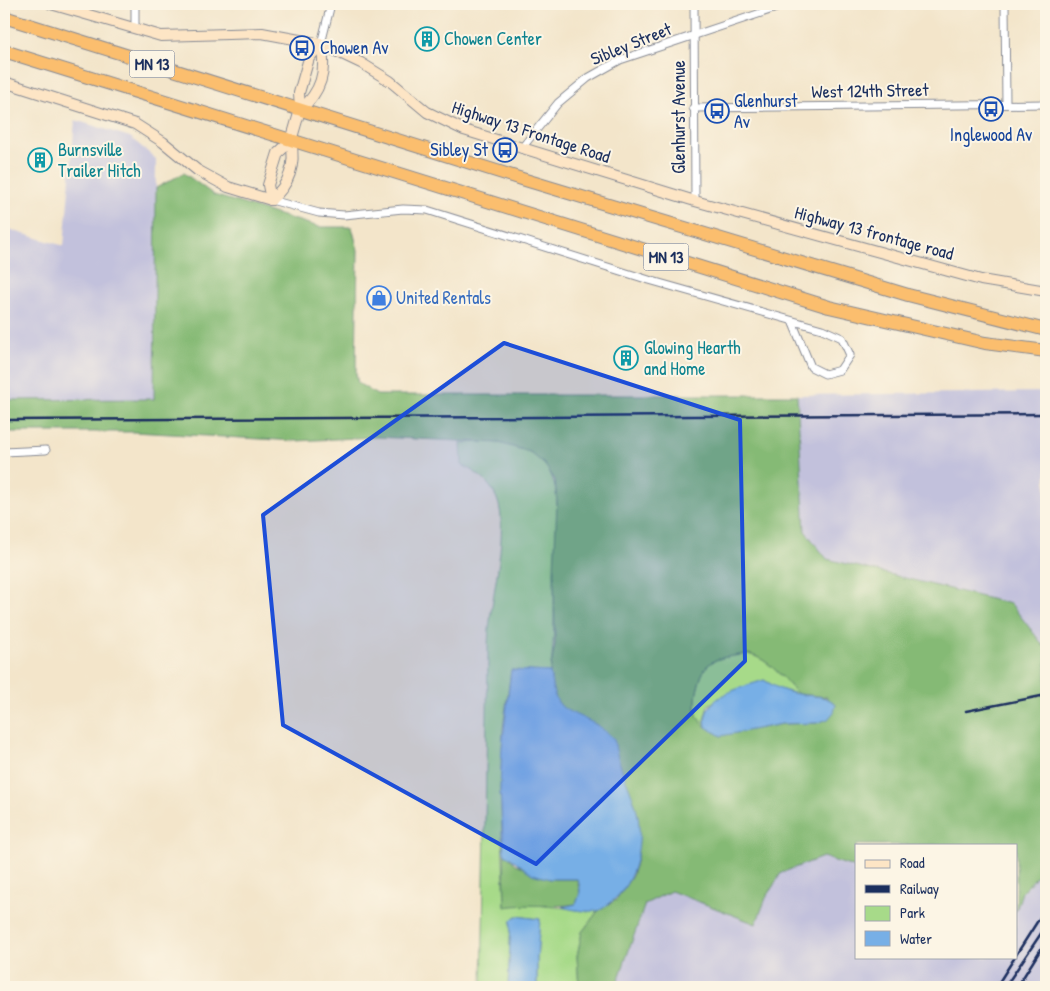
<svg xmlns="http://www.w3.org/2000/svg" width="1050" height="991" font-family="'Patrick Hand',sans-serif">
  <rect width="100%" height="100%" fill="#fcf5e5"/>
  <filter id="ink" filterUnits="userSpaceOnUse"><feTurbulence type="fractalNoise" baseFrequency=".02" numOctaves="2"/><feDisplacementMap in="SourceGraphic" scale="10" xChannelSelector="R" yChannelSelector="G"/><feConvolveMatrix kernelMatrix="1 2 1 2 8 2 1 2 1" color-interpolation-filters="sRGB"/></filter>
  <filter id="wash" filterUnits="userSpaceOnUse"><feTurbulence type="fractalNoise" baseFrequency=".0096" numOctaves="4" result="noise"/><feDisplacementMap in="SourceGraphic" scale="20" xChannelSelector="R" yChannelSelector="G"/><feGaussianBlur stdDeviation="1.12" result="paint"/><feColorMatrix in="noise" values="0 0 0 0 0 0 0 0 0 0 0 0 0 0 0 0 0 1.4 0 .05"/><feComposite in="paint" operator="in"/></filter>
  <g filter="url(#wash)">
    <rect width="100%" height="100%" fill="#f3e5ca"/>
    <!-- industrial -->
    <g fill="#c2c1dc">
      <polygon points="75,120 130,137 156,159 154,399 4,401 4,228 64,246"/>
      <polygon points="1046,392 1046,649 1011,604 827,559 805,531 797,395"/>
      <polygon points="823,857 856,868 856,957 1016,957 1016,911 1022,892 1046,866 1046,987 616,987 645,904 671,891 756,924 766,898 781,873"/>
    </g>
    <!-- green -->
    <g fill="#a7da89" stroke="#618474">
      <path d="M 461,443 C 473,443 487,441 499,443 C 573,453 556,511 555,566 C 553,602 556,636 550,672 L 511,670 L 503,728 L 500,789 L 505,906 L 525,904 L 598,911 L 582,932 L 577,956 L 579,987 L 537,987 L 537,959 L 540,919 L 516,916 L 511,920 L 508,987 L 482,987 L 488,660 C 488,647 488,634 490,621 C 493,591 509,527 497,499 C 490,482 478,473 462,465 Z"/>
      <path d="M 748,654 C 770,659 782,678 798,694 L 779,689 L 764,680 C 744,687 726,695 708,705 L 704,720 L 706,727 C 703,724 698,719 697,715 C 693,703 699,675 707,666 C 716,656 736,656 748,654 Z"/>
    </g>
    <!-- forest -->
    <g fill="#85ba75" stroke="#50746a" fill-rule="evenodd">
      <path d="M 184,173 L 214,195 L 319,227 L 352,227 L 358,250 L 356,374 L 358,383 L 377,395 L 797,395 L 805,531 L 827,559 L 1011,604 L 1046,649 L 1046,866 L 1022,892 L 1016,911 L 1016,845 L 856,845 L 856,868 L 823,857 L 781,873 L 766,898 L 756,924 L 671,891 L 645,904 L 616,987 L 579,987 L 577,956 L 582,932 L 598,911 L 616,900 L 632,876 L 637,859 L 638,817 L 615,755 L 614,739 L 597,725 L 564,710 L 556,700 L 552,687 L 550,672 L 555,644 L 554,572 L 557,503 L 555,480 L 545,465 L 530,452 L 499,443 L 376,437 L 296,441 L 134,432 L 4,432 L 4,400 L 154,399 L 156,188 ZM 748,654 C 770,659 782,678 798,694 L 827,697 L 817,723 L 782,724 L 738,732 L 706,727 C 703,724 698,719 697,715 C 693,703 699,675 707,666 C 716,656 736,656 748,654 Z"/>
      <path d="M 504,853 L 516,864 L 550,879 L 577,879 L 580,893 L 576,904 C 553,908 529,903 505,907 Z"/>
    </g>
    <!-- water -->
    <g fill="#77afe6" stroke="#496fa2">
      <path d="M 511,670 L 550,672 C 555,713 563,707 595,724 C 602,728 608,734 614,739 C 617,767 633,789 638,816 C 643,848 634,888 606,906 C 603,908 600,911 596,911 C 584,912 573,910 562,907 L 576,904 C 580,895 582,888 577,879 L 550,879 L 532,874 L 504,853 L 500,789 L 502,747 Z"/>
      <path d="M 764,680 C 775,687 785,692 798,694 C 813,697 824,694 836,704 L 834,712 L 828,719 L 817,723 L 782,724 L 721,736 L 706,727 C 699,696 741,688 764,680 Z"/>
      <polygon points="516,916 540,919 537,959 537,987 508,987 511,920"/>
    </g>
  </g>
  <g filter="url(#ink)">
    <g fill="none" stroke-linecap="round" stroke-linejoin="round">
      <!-- street casing -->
      <g stroke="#878a94" stroke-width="9">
        <g id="street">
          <polyline points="694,4 695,201"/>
          <polyline points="1005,4 1006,104"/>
          <polyline points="135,28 135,4"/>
          <polyline points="321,44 331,4"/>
          <polyline points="693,108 1046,104"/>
          <polyline points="521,149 558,103 588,78 620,60 788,4"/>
          <polyline points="271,200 319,213 344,215 403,209 427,210 649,280 822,329 842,338 850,355 840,370 825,374 811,367 792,321"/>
          <polyline points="4,452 46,450"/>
        </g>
      </g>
      <!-- secondary casing -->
      <g stroke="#878a94" stroke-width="12">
        <g id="secondary">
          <polyline points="51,4 161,36 262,33 321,44 361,63 390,81 427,112 464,130 695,201 981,280 1046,291"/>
          <polyline points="4,82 135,124 163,142 197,170 228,187 271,200"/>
          <path d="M 300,110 C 321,92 327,72 321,44"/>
          <polyline points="271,200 268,185 278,153 291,141 300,110 299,93 309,58 321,44"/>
          <path d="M 271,200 C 289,185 296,165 291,141"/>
        </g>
      </g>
      <!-- highway casing -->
      <g stroke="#878a94" stroke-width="14">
        <g id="highway">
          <polyline points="4,17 522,179 908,295 1046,330"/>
          <polyline points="4,51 829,307 985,343 1046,351"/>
        </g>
      </g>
      <!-- street -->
      <use href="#street" stroke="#fff" stroke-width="7"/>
      <!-- secondary -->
      <use href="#secondary" stroke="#fde5c5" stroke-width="10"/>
      <!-- highway -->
      <use href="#highway" stroke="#fbbe6e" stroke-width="12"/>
      <!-- rail -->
      <g stroke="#1b2f5e" stroke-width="2.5">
        <polyline points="4,420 1046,414"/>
        <polyline points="966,711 1046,695"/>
        <polyline points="1016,955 1046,908"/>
        <polyline points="996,987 1015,957"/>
        <polyline points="1005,987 1046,926"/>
        <polyline points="1017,987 1046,941"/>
      </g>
    </g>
  </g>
  <!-- marked area -->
  <path fill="#1d4ed8" fill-opacity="0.2" stroke="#1d4ed8" stroke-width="4" stroke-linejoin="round" d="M 504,343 L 740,420 L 745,661 L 536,864 L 283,725 L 263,515 Z"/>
  <!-- icons -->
  <defs>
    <g id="building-ring" transform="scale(1.25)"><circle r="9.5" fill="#fcf5e5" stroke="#0f9aa8" stroke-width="1.5"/><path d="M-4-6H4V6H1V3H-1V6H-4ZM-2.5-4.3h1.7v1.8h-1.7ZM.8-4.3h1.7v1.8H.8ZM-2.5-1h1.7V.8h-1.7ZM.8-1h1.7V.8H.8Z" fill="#0f9aa8"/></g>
    <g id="bus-ring" transform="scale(1.25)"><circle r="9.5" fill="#fcf5e5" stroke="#1a4fb4" stroke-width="1.5"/><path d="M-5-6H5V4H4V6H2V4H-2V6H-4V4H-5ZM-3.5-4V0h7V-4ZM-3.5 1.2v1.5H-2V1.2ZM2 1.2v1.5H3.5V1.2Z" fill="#1a4fb4"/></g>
    <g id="shop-ring" transform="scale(1.25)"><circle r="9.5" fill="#fcf5e5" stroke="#3f7fe0" stroke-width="1.5"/><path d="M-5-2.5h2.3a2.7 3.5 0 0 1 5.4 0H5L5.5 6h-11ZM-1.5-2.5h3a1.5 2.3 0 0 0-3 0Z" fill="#3f7fe0"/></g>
  </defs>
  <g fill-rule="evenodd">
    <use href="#building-ring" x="427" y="39"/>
    <use href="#bus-ring" x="302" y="48"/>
    <use href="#bus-ring" x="991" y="109"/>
    <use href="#bus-ring" x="717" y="111"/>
    <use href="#bus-ring" x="505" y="150"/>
    <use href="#building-ring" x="40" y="160"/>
    <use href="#shop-ring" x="379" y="298"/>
    <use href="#building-ring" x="626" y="358"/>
  </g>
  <g text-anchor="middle" stroke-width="4" stroke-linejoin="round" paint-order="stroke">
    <!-- shield labels -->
    <g fill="#fcf5e5" stroke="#5e6a86" stroke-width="1">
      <rect x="129.5" y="50.5" width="45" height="27" rx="4"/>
      <rect x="643.5" y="243.5" width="45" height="27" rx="4"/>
    </g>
    <g font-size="16" font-weight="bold" fill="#1b2f5e">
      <text x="152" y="70">MN 13</text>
      <text x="666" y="263">MN 13</text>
    </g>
    <!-- culture labels -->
    <g font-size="18" fill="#0d838f" stroke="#fcf5e5" text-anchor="start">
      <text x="444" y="45">Chowen Center</text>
      <text x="58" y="156">Burnsville<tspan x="58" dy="21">Trailer Hitch</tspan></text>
      <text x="644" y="354">Glowing Hearth<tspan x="644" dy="21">and Home</tspan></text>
    </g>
    <!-- street labels -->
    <g font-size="18" fill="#1b2f5e" stroke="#fcf5e5">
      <text transform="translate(631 44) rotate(-22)" y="6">Sibley Street</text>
      <text transform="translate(870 91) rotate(-1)" y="6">West 124th Street</text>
      <text transform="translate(679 117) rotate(-90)" y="6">Glenhurst Avenue</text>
      <text transform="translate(531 132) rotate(18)" y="6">Highway 13 Frontage Road</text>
      <text transform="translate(874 233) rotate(15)" y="6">Highway 13 frontage road</text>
    </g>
    <!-- transit labels -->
    <g font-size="18" fill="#164399" stroke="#fcf5e5" text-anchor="start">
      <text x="320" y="54">Chowen Av</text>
      <text x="734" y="107">Glenhurst<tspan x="734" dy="21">Av</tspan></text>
      <text x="991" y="141" text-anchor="middle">Inglewood Av</text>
      <text x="488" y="156" text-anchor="end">Sibley St</text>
    </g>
    <!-- shop labels -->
    <g font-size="18" fill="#366cbe" stroke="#fcf5e5" text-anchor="start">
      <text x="396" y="304">United Rentals</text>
    </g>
  </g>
  <!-- margin -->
  <rect width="1050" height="991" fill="none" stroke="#fcf5e5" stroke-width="20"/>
  <!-- legend -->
  <rect x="855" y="844" width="162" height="115" fill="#fcf5e5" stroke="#a2a6af"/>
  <rect x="865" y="860" width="25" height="8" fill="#fde5c5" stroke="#a2a6af"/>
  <text x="900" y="868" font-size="15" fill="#1b2f5e">Road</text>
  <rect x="865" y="885" width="25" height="8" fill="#1b2f5e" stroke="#a2a6af"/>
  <text x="900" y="894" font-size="15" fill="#1b2f5e">Railway</text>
  <rect x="865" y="906" width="25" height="15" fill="#a7da89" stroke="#a2a6af"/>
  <text x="900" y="918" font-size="15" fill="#1b2f5e">Park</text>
  <rect x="865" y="931" width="25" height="15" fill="#77afe6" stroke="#a2a6af"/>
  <text x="900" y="944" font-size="15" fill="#1b2f5e">Water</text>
</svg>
